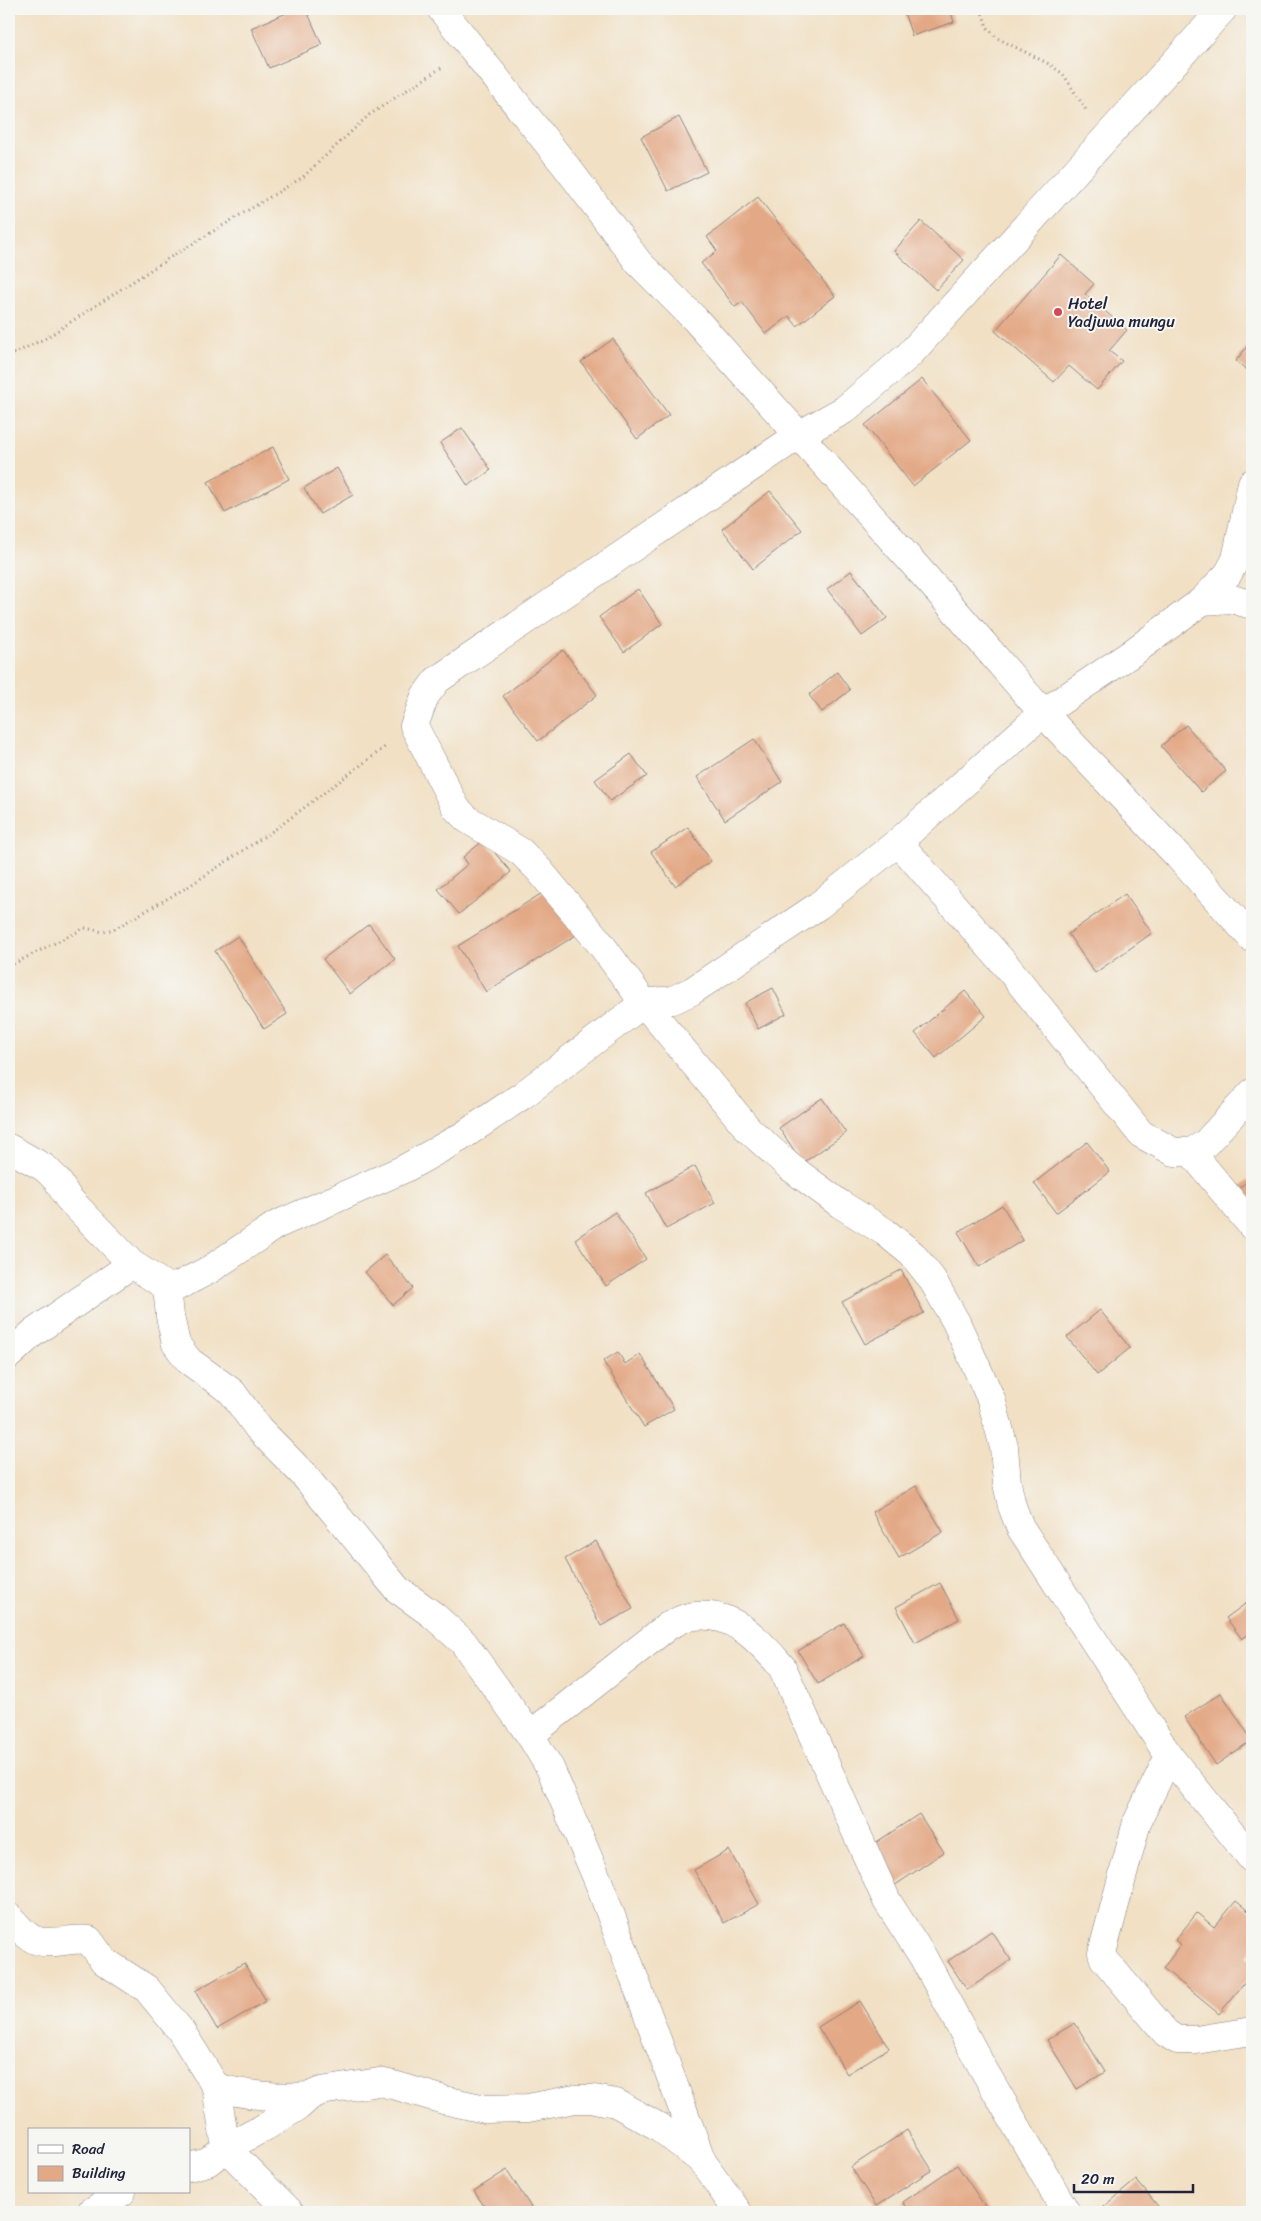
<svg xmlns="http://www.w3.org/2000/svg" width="1261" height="2221" font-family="Sriracha,sans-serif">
  <rect width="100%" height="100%" fill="#f6f6f2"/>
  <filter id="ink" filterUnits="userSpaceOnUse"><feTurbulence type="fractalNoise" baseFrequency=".02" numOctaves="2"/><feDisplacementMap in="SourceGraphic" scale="10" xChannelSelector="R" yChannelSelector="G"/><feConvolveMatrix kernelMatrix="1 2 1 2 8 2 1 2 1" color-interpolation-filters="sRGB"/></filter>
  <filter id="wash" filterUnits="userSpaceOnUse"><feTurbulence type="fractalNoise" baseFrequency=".0096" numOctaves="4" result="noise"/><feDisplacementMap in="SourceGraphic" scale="20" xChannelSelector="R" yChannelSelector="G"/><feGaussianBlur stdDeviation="1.12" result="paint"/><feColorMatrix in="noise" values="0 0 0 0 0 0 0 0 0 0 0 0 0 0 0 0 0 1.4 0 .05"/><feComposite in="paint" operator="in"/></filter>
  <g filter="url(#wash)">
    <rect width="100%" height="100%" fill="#f1e0c4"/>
    <g id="blocks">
      <!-- building -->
      <g fill="#e3a986">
        <polygon points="296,9 306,9 322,45 269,68 251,28"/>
        <polygon points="903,9 950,9 954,22 912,36"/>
        <polygon points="679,117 707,172 668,191 641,137"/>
        <polygon points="758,197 835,296 797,326 789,316 766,334 742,302 735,307 701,263 717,251 707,237"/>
        <polygon points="921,221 964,260 936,290 894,251"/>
        <polygon points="1061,255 1094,284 1085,294 1127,330 1109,351 1122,361 1097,390 1069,366 1054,382 995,331"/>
        <polygon points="613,339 669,415 637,439 581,362"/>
        <polygon points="1252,340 1252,374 1236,361"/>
        <polygon points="922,379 971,440 913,486 865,425"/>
        <polygon points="462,428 491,470 468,486 440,443"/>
        <polygon points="273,447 289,479 225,513 208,482"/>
        <polygon points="337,468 353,495 320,514 304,488"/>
        <polygon points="770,491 802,530 753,569 722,529"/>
        <polygon points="851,571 887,618 862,636 827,589"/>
        <polygon points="638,589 662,624 624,652 599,617"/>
        <polygon points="563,650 597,695 538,741 503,696"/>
        <polygon points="837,672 850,690 822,712 809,695"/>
        <polygon points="1186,725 1226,771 1201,792 1161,746"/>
        <polygon points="754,739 782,782 725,820 697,777"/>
        <polygon points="631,754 647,776 610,801 595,780"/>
        <polygon points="688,827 711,861 675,886 651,852"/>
        <polygon points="484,840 511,872 459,914 438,889 468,864 463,857"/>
        <polygon points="547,890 576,935 486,992 458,946"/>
        <polygon points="1125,894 1152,933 1095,973 1068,934"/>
        <polygon points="369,924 395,959 350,994 323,959"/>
        <polygon points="238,936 287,1014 264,1029 215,951"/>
        <polygon points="773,988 786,1014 758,1029 745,1003"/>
        <polygon points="965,991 986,1016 936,1058 915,1033"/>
        <polygon points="822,1098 846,1133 803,1163 779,1128"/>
        <polygon points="1087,1142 1110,1172 1056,1213 1034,1183"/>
        <polygon points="695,1166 715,1203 666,1229 646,1193"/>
        <polygon points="1252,1178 1252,1213 1236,1190"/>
        <polygon points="1002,1205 1023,1240 979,1267 958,1232"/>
        <polygon points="615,1212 646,1259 606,1286 575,1239"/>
        <polygon points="385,1255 413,1288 393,1305 365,1272"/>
        <polygon points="901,1270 924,1313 865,1344 842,1302"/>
        <polygon points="1100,1310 1130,1348 1097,1375 1067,1337"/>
        <polygon points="618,1352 625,1364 640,1354 674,1409 644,1427 603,1361"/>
        <polygon points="916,1486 943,1532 899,1558 872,1512"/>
        <polygon points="596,1541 633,1609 601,1626 565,1559"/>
        <polygon points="940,1583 959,1619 915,1643 896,1607"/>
        <polygon points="1252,1599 1252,1632 1242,1639 1226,1618"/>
        <polygon points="844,1623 864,1656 818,1684 798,1651"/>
        <polygon points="1221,1693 1252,1740 1216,1765 1184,1717"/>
        <polygon points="919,1814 944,1852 894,1886 869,1847"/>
        <polygon points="729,1850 759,1904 724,1923 694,1870"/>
        <polygon points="1236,1901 1252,1914 1252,1950 1247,1956 1252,1961 1252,1974 1219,2014 1163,1968 1181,1945 1175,1940 1197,1913 1214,1927"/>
        <polygon points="991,1931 1011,1960 967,1990 948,1961"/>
        <polygon points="244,1963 266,2001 217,2029 195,1991"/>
        <polygon points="860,2001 889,2048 847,2074 818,2027"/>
        <polygon points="1075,2023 1105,2072 1077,2089 1047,2040"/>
        <polygon points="907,2130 932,2170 876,2206 851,2167"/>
        <polygon points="957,2165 989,2212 910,2212 903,2202"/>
        <polygon points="507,2170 534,2212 488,2212 474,2191"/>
        <polygon points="1136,2180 1163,2212 1098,2212"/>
      </g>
    </g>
  </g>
  <g filter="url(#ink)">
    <use href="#blocks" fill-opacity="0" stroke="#8a8180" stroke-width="1"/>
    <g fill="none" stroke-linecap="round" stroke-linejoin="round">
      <!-- minor casing -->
      <g stroke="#8a8180" stroke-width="29">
        <g id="minor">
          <polyline points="441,9 569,170 639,263 695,319 938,591 1043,713 1178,856 1252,938"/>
          <polyline points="1223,9 909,355 844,410 799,435 437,680 425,696 414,726 456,808 467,819 521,852 539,870 600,943 644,1003 749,1130 790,1167 840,1204 885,1232 912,1254 932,1279 956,1322 991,1399 1004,1447 1007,1483 1012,1506 1020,1527 1169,1756 1252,1859"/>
          <polyline points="1202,601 1232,599 1252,605"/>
          <polyline points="898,842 1009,969 1141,1134 1174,1152 1191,1152 1205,1144 1252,1093"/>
          <polyline points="9,1148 45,1168 57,1180 68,1198 132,1264 167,1287 170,1316 176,1344 189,1361 232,1392 258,1428 303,1474 397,1589 433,1615 463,1642 530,1735 550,1768 599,1883 702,2161 738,2212"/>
          <polyline points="1191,1152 1252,1226"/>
          <polyline points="167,1287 178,1286 209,1270 276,1225 404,1169 461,1137 523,1095 644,1003 673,1000 692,991 818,906 898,842 1043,713 1132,653 1202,601 1228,574 1236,559 1252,483"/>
          <polyline points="9,1355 33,1333 132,1264"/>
          <path d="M 530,1735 L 668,1626 C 675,1623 682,1618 689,1617 C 730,1608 758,1639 782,1667 L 887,1901 L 923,1957 L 981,2065 L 1066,2212"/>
          <polyline points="1169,1756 1137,1822 1102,1953 1104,1959 1166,2033 1177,2040 1196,2040 1252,2031"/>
          <path d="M 9,1917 C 16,1924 24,1935 33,1939 C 47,1947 73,1937 89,1940 L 104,1961 L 147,1989 L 181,2031 L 216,2087 L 226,2148 L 290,2212"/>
          <path d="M 216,2087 C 247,2096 277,2098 310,2096"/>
          <polyline points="189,2167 208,2162 226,2148 265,2127 299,2106 310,2096 321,2091 379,2082 397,2086 444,2100 485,2109 528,2108 575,2099 594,2099 616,2103 659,2127 702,2161"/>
          <polyline points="91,2212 122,2192"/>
        </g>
      </g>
      <!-- path -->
      <g stroke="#8a8180" stroke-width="3" stroke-dasharray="1 4" stroke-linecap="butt">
        <polyline points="981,9 987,27 997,38 1049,64 1063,74 1086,110"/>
        <polyline points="9,356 46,338 169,258 303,177 369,115 444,66"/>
        <polyline points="9,966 85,928 103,932 114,929 186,888 277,828 385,747"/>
      </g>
      <!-- minor -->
      <use href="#minor" stroke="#fff" stroke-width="28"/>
    </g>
  </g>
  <!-- markers -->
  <circle fill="#d1495b" stroke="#f6f6f2" stroke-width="2" cx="1058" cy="312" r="5"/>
  <g text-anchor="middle" stroke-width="4" stroke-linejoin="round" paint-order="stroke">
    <!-- poi labels -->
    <g font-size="16" fill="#22223b" stroke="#f6f6f2" text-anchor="start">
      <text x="1068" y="309">Hotel<tspan x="1068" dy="18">Yadjuwa mungu</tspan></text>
    </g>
  </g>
  <!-- margin -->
  <rect width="1261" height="2221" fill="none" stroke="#f6f6f2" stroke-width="30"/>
  <!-- legend -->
  <rect x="28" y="2128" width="162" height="65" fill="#f6f6f2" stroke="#a1a1a9"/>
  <rect x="38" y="2145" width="25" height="8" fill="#ffffff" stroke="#a1a1a9"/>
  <text x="72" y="2154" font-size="15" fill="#22223b">Road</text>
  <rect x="38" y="2166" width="25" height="15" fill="#e3a986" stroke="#a1a1a9"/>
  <text x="72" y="2178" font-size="15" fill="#22223b">Building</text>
  <!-- scale -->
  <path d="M1074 2184v8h119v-8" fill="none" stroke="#22223b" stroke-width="2.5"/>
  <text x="1081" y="2184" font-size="15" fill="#22223b" stroke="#f6f6f2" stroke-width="4" paint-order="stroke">20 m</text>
</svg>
